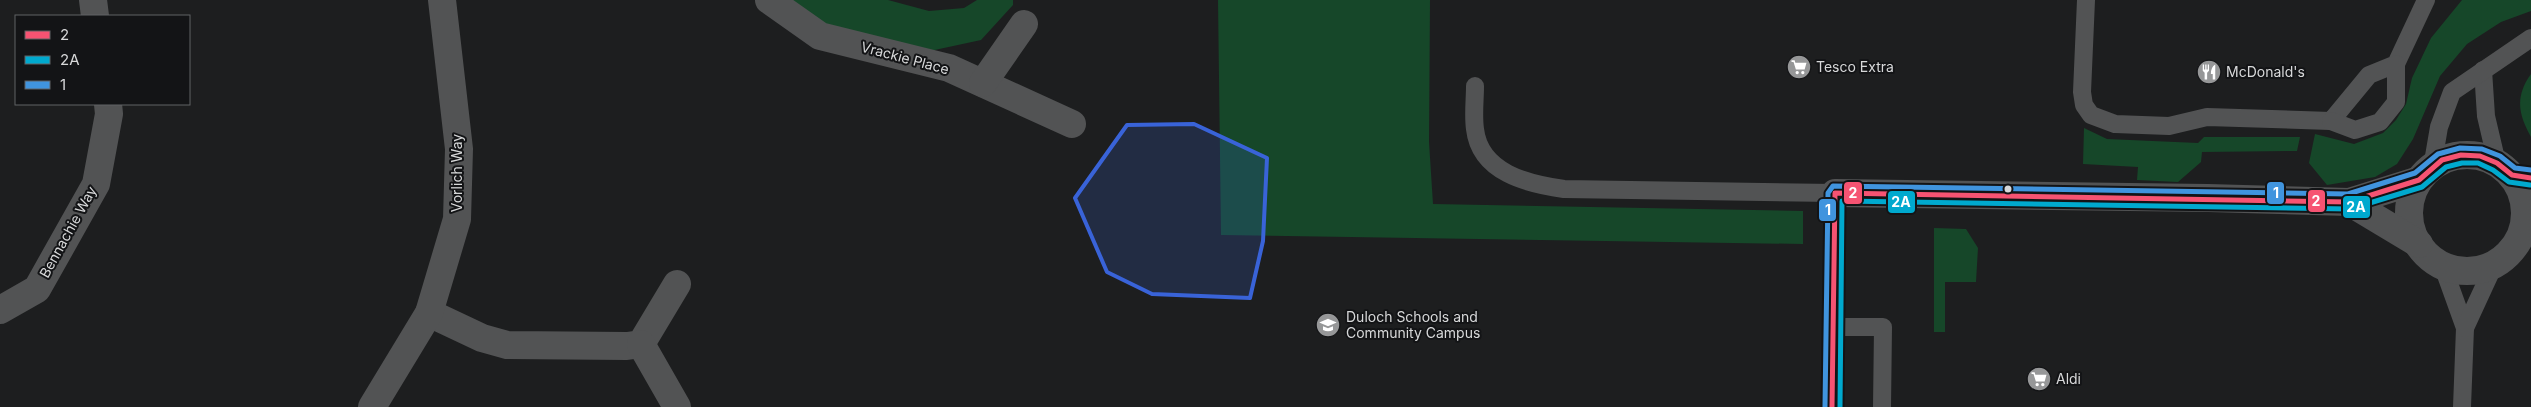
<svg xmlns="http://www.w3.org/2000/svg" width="2531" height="407" font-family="Inter,sans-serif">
  <rect width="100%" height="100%" fill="#1d1e1f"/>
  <!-- green -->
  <g fill="#164729">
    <polygon points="785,0 888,0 929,11 964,8 977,0 1013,0 1013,5 981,40 930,51 825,24"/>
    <polygon points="1218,0 1430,0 1429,142 1433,204 1803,211 1803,244 1221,235"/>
    <polygon points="2462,0 2531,0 2531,11 2501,22 2467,44 2440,76 2413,139 2397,164 2375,177 2327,185 2309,163 2315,134 2354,144 2383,133 2396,120 2406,104 2412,78 2431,38"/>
    <path d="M 2531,74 L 2531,137 C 2518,114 2515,96 2531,74 Z"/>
    <polygon points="2084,128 2107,139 2198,143 2204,137 2300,137 2297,151 2202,152 2201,162 2178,182 2137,180 2138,167 2083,164"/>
    <polygon points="1934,228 1966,229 1978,248 1976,282 1945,282 1945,332 1934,332"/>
  </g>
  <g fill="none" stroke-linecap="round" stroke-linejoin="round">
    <!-- lane -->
    <g stroke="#525354" stroke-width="18">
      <polyline points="2086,0 2082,92 2084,105 2091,115 2115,124 2169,126 2207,117 2331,121 2369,75 2396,64 2426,0"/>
      <polyline points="2483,70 2486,116 2497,163"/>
      <path d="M 1475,86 C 1475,100 1473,115 1475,129 C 1480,173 1528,184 1564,189 L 1835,193 L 1832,407"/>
      <polyline points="2331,121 2355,130 2380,122 2396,102 2396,64"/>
      <polyline points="2432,168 2439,127 2452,92 2531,38"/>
      <polyline points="2442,264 2465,328 2462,407"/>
      <polyline points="1833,327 1883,327 1882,407"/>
      <polyline points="2465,328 2495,263"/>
    </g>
    <!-- street -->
    <g stroke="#525354" stroke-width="28">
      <polyline points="93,0 95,16"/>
      <polyline points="769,0 820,36 949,68 1072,124"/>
      <polyline points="983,83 1024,24"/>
      <circle cx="2467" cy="213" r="58"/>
      <polyline points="1835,193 2208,198 2349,202 2419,180"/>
      <polyline points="2349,202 2419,244"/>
      <polyline points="0,310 37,289 96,184 109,114 108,104"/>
      <polyline points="429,313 482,338 507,345 627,346 641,344 677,284"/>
      <polyline points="641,344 677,407"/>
      <polyline points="372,407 429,313 457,219 459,149 442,0"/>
    </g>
    <!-- bus-1 casing -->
    <g stroke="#131416" stroke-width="9">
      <polyline id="bus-1" points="1832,407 1835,193 2349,202 2419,180 2442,160 2461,155 2480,156 2497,163 2512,175 2531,178"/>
    </g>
    <!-- bus-2 casing -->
    <g stroke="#131416" stroke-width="9">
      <polyline id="bus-2" points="1840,407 1842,201 2350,209 2422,187 2446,167 2462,163 2478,163 2493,170 2509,182 2530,185"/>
    </g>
    <!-- bus-3 casing -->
    <g stroke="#131416" stroke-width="9">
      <polyline id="bus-3" points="1825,407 1828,193 1833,186 2348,194 2415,173 2438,154 2460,148 2482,149 2500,156 2515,168 2531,170"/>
    </g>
    <!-- bus-1 -->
    <use href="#bus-1" stroke="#f65372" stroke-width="5"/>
    <!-- bus-2 -->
    <use href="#bus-2" stroke="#00a9ce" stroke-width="5"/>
    <!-- bus-3 -->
    <use href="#bus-3" stroke="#4094de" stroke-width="5"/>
  </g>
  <!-- marked area -->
  <path fill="#3963d8" fill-opacity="0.2" stroke="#3963d8" stroke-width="4" stroke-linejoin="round" d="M 1194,124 L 1267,158 L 1263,241 L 1250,298 L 1152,294 L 1107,272 L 1075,198 L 1127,125 Z"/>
  <!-- icons -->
  <defs>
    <g id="supermarket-disc" transform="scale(1.25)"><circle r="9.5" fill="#969798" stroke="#131416"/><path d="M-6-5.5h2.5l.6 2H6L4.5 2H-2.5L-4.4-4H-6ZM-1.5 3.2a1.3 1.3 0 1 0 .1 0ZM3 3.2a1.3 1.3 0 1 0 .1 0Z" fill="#fff"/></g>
    <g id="restaurant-disc" transform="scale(1.25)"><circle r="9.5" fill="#969798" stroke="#131416"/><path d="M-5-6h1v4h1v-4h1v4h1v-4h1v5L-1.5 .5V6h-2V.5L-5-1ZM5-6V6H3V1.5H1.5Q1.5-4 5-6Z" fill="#fff"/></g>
    <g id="school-disc" transform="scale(1.25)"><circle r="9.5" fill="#969798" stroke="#131416"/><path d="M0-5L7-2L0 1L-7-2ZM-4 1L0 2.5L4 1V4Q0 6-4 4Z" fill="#fff"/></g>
  </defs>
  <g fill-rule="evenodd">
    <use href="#supermarket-disc" x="1799" y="67"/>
    <use href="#restaurant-disc" x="2209" y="72"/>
    <use href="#school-disc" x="1328" y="325"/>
    <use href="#supermarket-disc" x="2039" y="379"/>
  </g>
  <!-- markers -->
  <circle fill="#d7d8d9" stroke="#131416" stroke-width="2" cx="2008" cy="189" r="4.5"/>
  <g text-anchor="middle" stroke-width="4" stroke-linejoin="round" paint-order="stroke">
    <!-- street labels -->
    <g font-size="14" fill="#d7d8d9" stroke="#131416">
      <text transform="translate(905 58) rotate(15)" y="5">Vrackie Place</text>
      <text transform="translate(457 173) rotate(-90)" y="5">Vorlich Way</text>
      <text transform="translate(68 232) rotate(-61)" y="5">Bennachie Way</text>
    </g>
    <!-- poi labels -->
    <g font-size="14" fill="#d7d8d9" stroke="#131416" text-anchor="start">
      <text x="1816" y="72">Tesco Extra</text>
      <text x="2226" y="77">McDonald's</text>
      <text x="1346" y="322">Duloch Schools and<tspan x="1346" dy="16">Community Campus</tspan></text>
      <text x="2056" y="384">Aldi</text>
    </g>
  </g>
  <g stroke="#131416" stroke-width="2">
    <rect x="2266" y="181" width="19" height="24" rx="5" fill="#4094de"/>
    <rect x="1843" y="181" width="20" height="24" rx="5" fill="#f65372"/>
    <rect x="2307" y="189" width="19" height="24" rx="5" fill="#f65372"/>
    <rect x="1887" y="190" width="29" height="24" rx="5" fill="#00a9ce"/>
    <rect x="2342" y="195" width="29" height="24" rx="5" fill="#00a9ce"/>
    <rect x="1818" y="198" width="19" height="24" rx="5" fill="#4094de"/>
  </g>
  <g font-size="14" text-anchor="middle" font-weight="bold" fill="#fff">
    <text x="2276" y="198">1</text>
    <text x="1853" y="198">2</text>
    <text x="2316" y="206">2</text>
    <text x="1901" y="207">2A</text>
    <text x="2356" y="212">2A</text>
    <text x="1828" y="215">1</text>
  </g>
  <!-- legend -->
  <rect x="15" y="15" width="175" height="90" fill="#131416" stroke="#616264"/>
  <rect x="25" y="31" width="25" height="8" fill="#f65372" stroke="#616264"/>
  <text x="60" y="40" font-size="15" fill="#d7d8d9">2</text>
  <rect x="25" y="56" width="25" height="8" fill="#00a9ce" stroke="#616264"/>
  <text x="60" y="65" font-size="15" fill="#d7d8d9">2A</text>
  <rect x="25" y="81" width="25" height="8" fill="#4094de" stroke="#616264"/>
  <text x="60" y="90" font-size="15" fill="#d7d8d9">1</text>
</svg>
